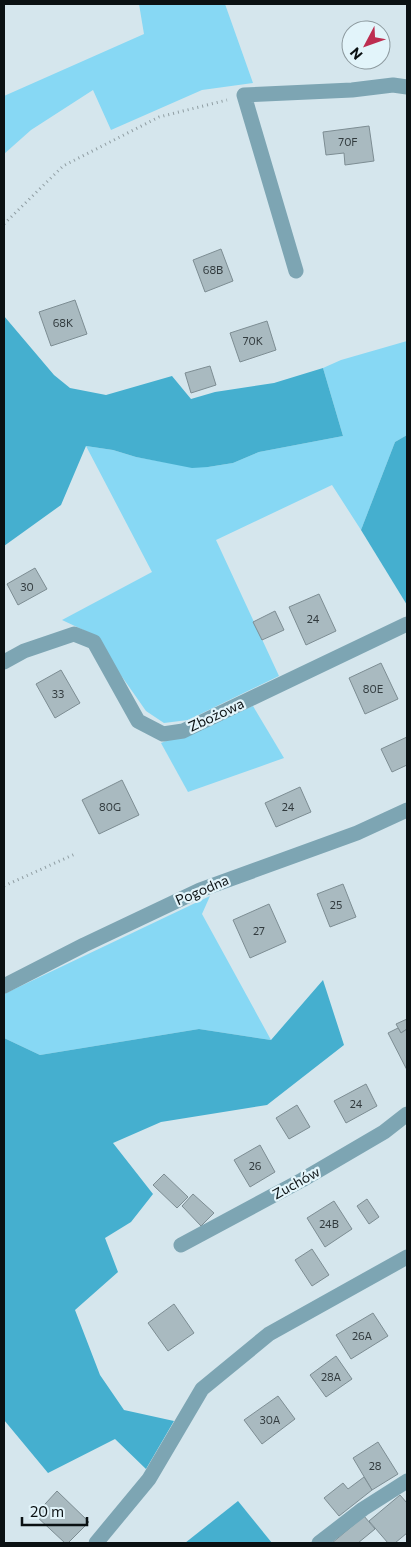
<svg xmlns="http://www.w3.org/2000/svg" width="411" height="1547" font-family="Commissioner,sans-serif">
  <rect width="100%" height="100%" fill="#d5e6ed"/>
  <!-- green -->
  <g fill="#87d8f4">
    <polygon points="139,4 225,4 253,83 202,90 111,130 93,90 31,130 4,154 4,96 144,34"/>
    <polygon points="407,341 407,435 395,442 361,530 332,485 216,540 279,676 188,720 164,723 146,711 92,634 62,620 152,572 86,446 113,450 136,457 192,467 208,467 233,463 259,452 343,436 323,368 341,360"/>
    <polygon points="253,706 284,758 188,792 161,743"/>
    <polygon points="210,896 202,914 271,1040 199,1029 40,1055 4,1038 4,994"/>
  </g>
  <!-- forest -->
  <g fill="#45afcf">
    <polygon points="4,316 54,375 70,388 106,395 172,376 191,399 215,392 274,383 323,368 343,436 259,452 233,463 208,467 192,468 136,457 113,450 86,446 61,505 4,546"/>
    <polygon points="407,435 407,605 361,530 395,442"/>
    <polygon points="323,980 344,1045 267,1105 161,1122 113,1143 153,1194 131,1222 105,1238 118,1272 75,1310 100,1375 124,1410 174,1421 146,1469 115,1439 48,1473 4,1420 4,1038 40,1055 199,1029 271,1040"/>
    <polygon points="238,1501 272,1543 185,1543"/>
  </g>
  <!-- building -->
  <g fill="#a9bac0" stroke="#7d8d93">
    <polygon points="369,126 374,161 345,165 344,153 326,155 323,132"/>
    <polygon points="221,249 233,281 205,292 193,260"/>
    <polygon points="75,300 87,334 51,346 39,312"/>
    <polygon points="267,321 276,350 240,362 230,333"/>
    <polygon points="210,366 216,385 191,393 185,373"/>
    <polygon points="35,568 47,589 18,605 7,584"/>
    <polygon points="319,594 336,631 306,645 289,607"/>
    <polygon points="275,611 284,630 262,640 253,622"/>
    <polygon points="381,663 398,699 365,714 349,678"/>
    <polygon points="61,670 80,703 55,718 36,684"/>
    <polygon points="407,737 407,765 392,772 381,749"/>
    <polygon points="122,780 139,815 99,834 82,800"/>
    <polygon points="300,787 311,812 276,827 265,803"/>
    <polygon points="343,884 356,917 330,927 317,894"/>
    <polygon points="269,904 286,942 250,958 233,920"/>
    <polygon points="407,1019 407,1029 401,1033 396,1024"/>
    <polygon points="398,1028 401,1033 407,1029 407,1070 388,1033"/>
    <polygon points="366,1084 377,1106 346,1123 334,1101"/>
    <polygon points="297,1105 310,1127 289,1139 276,1118"/>
    <polygon points="260,1145 275,1172 250,1187 234,1160"/>
    <polygon points="164,1174 188,1197 177,1208 153,1185"/>
    <polygon points="193,1194 214,1213 201,1226 182,1206"/>
    <polygon points="367,1199 379,1217 369,1224 357,1206"/>
    <polygon points="334,1201 352,1229 325,1247 307,1218"/>
    <polygon points="312,1249 329,1275 312,1286 295,1260"/>
    <polygon points="174,1304 194,1333 168,1351 148,1323"/>
    <polygon points="373,1313 388,1336 351,1359 336,1335"/>
    <polygon points="336,1356 352,1379 326,1397 310,1375"/>
    <polygon points="278,1396 295,1419 262,1444 244,1420"/>
    <polygon points="378,1442 398,1474 372,1490 353,1458"/>
    <polygon points="364,1477 372,1490 339,1516 324,1498 343,1483 348,1489"/>
    <polygon points="57,1491 89,1522 68,1543 65,1543 35,1515"/>
    <polygon points="400,1495 407,1503 407,1533 395,1543 388,1543 369,1521"/>
    <polygon points="364,1516 375,1529 358,1543 332,1543"/>
  </g>
  <g fill="none" stroke-linecap="round" stroke-linejoin="round">
    <!-- path -->
    <g stroke="#909ea3" stroke-width="3" stroke-dasharray="1 4" stroke-linecap="butt">
      <polyline points="4,224 63,166 159,117 227,100"/>
      <polyline points="4,886 75,854"/>
    </g>
    <!-- minor -->
    <g stroke="#7da5b3" stroke-width="15">
      <polyline points="296,271 244,95 352,90 393,85 407,87"/>
      <polyline points="4,662 24,651 74,634 94,642 138,721 163,734 183,731 407,624"/>
      <polyline points="4,986 84,945 200,890 357,833 407,810"/>
      <polyline points="181,1245 302,1180 384,1132 407,1114"/>
      <polyline points="96,1543 149,1479 202,1389 269,1334 407,1257"/>
      <polyline points="319,1543 363,1509 407,1481"/>
    </g>
  </g>
  <g text-anchor="middle" stroke-width="4.5" stroke-linejoin="round" paint-order="stroke">
    <!-- number labels -->
    <g font-size="11" fill="#323b3e">
      <text x="348" y="146">70F</text>
      <text x="213" y="274">68B</text>
      <text x="63" y="327">68K</text>
      <text x="253" y="345">70K</text>
      <text x="27" y="591">30</text>
      <text x="313" y="623">24</text>
      <text x="373" y="693">80E</text>
      <text x="58" y="698">33</text>
      <text x="110" y="811">80G</text>
      <text x="288" y="811">24</text>
      <text x="336" y="909">25</text>
      <text x="259" y="935">27</text>
      <text x="356" y="1108">24</text>
      <text x="255" y="1170">26</text>
      <text x="329" y="1228">24B</text>
      <text x="362" y="1340">26A</text>
      <text x="331" y="1381">28A</text>
      <text x="270" y="1424">30A</text>
      <text x="375" y="1470">28</text>
    </g>
    <!-- street labels -->
    <g font-size="14" fill="#0b1113" stroke="#e2f4fa">
      <text transform="translate(216 715) rotate(-25)" y="5">Zbożowa</text>
      <text transform="translate(202 890) rotate(-23)" y="5">Pogodna</text>
      <text transform="translate(296 1183) rotate(-29)" y="5">Zuchów</text>
    </g>
  </g>
  <!-- border -->
  <rect width="411" height="1547" fill="none" stroke="#0b1113" stroke-width="10"/>
  <!-- north arrow -->
  <g transform="translate(366 45) rotate(229)"><circle r="24" fill="#e2f4fa" stroke="#8c999e"/>
  <path d="M0-4L9 19L0 12L-9 19Z" fill="#bd2d50"/>
  <text y="-8" font-size="14" font-weight="bold" text-anchor="middle" fill="#0b1113">N</text>
  </g>
  <!-- scale -->
  <path d="M22 1517v8h65v-8" fill="none" stroke="#0b1113" stroke-width="2.5"/>
  <text x="30" y="1517" font-size="15" fill="#0b1113" stroke="#e2f4fa" stroke-width="4" paint-order="stroke">20 m</text>
</svg>
